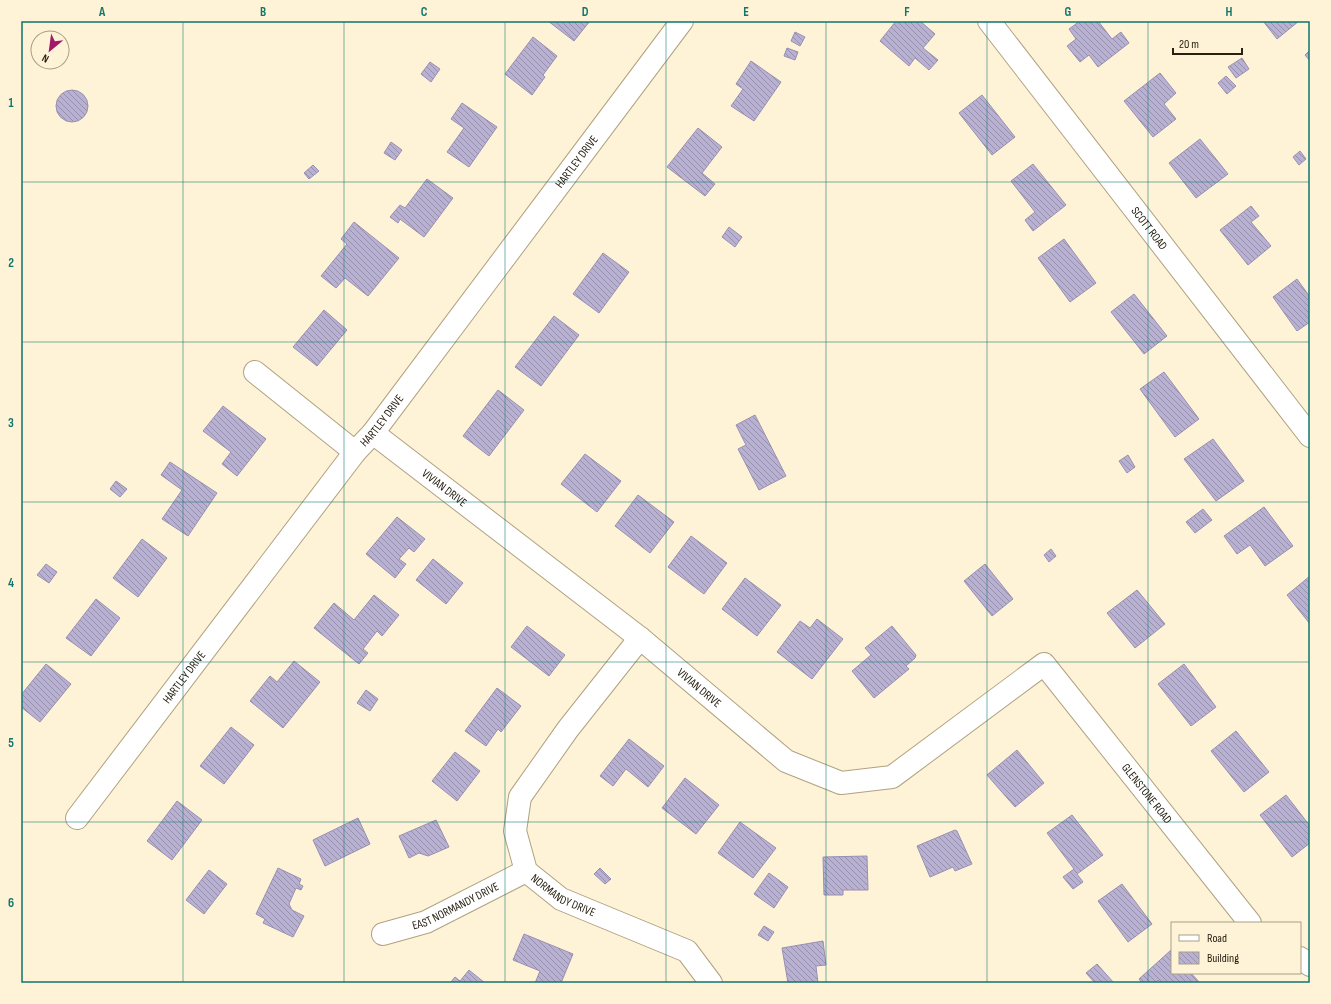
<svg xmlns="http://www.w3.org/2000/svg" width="1331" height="1004" font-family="'Sofia Sans Condensed',sans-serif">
  <defs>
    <pattern id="building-back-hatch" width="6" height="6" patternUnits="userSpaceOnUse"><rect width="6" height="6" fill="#b9b1d3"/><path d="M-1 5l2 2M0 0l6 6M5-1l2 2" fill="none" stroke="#9690aa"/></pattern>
  </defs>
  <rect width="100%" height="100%" fill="#fef3d6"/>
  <!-- building -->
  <g fill="url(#building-back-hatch)" stroke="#9890b2">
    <polygon points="548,21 590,21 574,41"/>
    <polygon points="896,21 920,21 935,34 923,48 938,60 929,70 915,58 909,66 880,41"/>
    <polygon points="1080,21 1098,21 1112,39 1121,32 1129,43 1098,67 1089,55 1080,62 1067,46 1076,39 1069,29"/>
    <polygon points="1263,21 1299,21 1277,39"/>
    <polygon points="795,32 805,37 800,46 791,41"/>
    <polygon points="533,37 557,56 543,75 545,77 532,95 505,74"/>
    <polygon points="787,48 798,52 795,60 784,56"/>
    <polygon points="1310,50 1310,61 1305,55"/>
    <polygon points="1242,58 1249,69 1236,78 1228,67"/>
    <polygon points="751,61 781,82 754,121 731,106 743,89 736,84"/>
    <polygon points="430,62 440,69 431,82 421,74"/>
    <polygon points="1160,73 1176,93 1164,104 1176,119 1153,137 1124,101"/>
    <polygon points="1226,76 1236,86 1227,94 1218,83"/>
    <circle cx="72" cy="106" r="16"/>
    <polygon points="982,95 1015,137 992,155 959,113"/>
    <polygon points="462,103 497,127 469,167 447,152 464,128 451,119"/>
    <polygon points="698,128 722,147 702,173 715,184 705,196 667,167"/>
    <polygon points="1200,139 1228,174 1196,198 1169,163"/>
    <polygon points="391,142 402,150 395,160 384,153"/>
    <polygon points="1300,151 1306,159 1299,165 1293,157"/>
    <polygon points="1033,164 1066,205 1033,231 1025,220 1035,212 1011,181"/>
    <polygon points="313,165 319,171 309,179 304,173"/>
    <polygon points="427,179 453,198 424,237 400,219 398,223 390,217 400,205 405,208"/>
    <polygon points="1251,206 1259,216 1251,222 1271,246 1248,265 1220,230"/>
    <polygon points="354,222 399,258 368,296 345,278 336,288 321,276 347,244 341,239"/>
    <polygon points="729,227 742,237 735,247 722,237"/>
    <polygon points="1064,239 1096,283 1070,302 1038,258"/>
    <polygon points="603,253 629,272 599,313 573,294"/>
    <polygon points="1297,279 1310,297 1310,322 1297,331 1273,297"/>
    <polygon points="1134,294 1167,336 1144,354 1111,312"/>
    <polygon points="324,310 347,330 317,366 293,347"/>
    <polygon points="554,316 579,335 541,386 515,367"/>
    <polygon points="1164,372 1199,419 1175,437 1140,389"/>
    <polygon points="498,390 524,410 489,456 463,436"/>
    <polygon points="223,406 266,439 237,476 222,464 231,452 203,431"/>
    <polygon points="755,415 786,476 759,490 738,449 746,445 736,425"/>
    <polygon points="1213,439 1244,481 1216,501 1184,459"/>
    <polygon points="585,454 621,481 597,512 561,484"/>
    <polygon points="1128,455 1135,467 1127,473 1119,461"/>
    <polygon points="170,462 217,493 188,536 162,519 182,490 161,475"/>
    <polygon points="116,481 127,489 120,497 110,489"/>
    <polygon points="638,495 674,522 650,553 615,526"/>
    <polygon points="1264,507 1293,546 1265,566 1250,545 1237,554 1224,536"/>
    <polygon points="1203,509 1212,520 1195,533 1186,522"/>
    <polygon points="397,517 425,539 414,552 409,548 399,559 406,564 395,578 366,554"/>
    <polygon points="691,536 727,563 704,594 668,567"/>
    <polygon points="142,539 167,558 138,597 113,578"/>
    <polygon points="1051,549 1056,556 1049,562 1044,555"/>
    <polygon points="433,559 463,583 446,604 416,580"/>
    <polygon points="46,564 57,572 49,583 37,575"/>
    <polygon points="985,564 1013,599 992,616 964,581"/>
    <polygon points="1310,576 1310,624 1287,595"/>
    <polygon points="745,578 781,605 757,636 722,609"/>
    <polygon points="1137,590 1165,624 1135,648 1107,613"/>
    <polygon points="374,595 399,615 382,636 377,631 363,649 368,653 359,664 314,628 334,603 354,620"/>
    <polygon points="96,599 120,618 91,656 66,638"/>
    <polygon points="817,619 843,639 812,679 777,652 800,621 810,628"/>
    <polygon points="527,626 565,655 549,676 511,647"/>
    <polygon points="892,626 916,655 915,658 906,666 909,669 874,698 852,671 871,655 865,648"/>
    <polygon points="294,661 320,682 283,728 250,701 270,676 277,682"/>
    <polygon points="46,664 71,684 40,722 21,707 21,695"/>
    <polygon points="1184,664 1216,707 1191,726 1158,684"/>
    <polygon points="497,688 521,706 501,732 498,729 486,746 465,731"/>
    <polygon points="366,690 378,699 370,711 357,703"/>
    <polygon points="231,727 254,745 224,784 200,766"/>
    <polygon points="1236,731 1269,772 1244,792 1211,751"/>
    <polygon points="629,739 664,766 648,787 626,769 613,786 600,776"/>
    <polygon points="1017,750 1044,783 1015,807 987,775"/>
    <polygon points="455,752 480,771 457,801 432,781"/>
    <polygon points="685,778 719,805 696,834 662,808"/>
    <polygon points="1286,795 1310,826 1310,843 1292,857 1260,815"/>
    <polygon points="177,801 202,820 172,860 147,841"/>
    <polygon points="1072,815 1103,855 1077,874 1083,882 1073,889 1063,877 1074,869 1047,833"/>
    <polygon points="358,818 370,844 325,866 313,840"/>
    <polygon points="436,820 449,847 428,856 419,853 409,858 399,836"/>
    <polygon points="740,822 776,848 753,878 718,853"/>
    <polygon points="955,830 957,831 972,864 955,871 953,867 930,877 917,846"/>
    <polygon points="867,856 868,890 843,890 843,895 824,895 823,857"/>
    <polygon points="278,868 301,879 299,884 303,886 301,890 296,888 289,904 292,910 304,916 293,937 263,923 265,919 256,914"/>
    <polygon points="600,868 611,879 605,884 594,874"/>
    <polygon points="209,870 227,884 204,914 186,900"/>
    <polygon points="769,873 788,887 774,908 754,894"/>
    <polygon points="1122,884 1152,924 1128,942 1098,901"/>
    <polygon points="764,926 774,932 768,941 758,935"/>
    <polygon points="524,934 573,954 561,983 535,983 540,971 513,960"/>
    <polygon points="823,941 826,965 816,966 818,983 788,983 782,948"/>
    <polygon points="1171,950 1172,973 1191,973 1200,983 1161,983 1158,980 1155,983 1142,983 1139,979"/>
    <polygon points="1097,964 1114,983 1095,983 1086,973"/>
    <polygon points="469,970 485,983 450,983 455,977 460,981"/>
  </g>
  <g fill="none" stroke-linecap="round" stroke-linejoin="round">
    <!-- street casing -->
    <g stroke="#b0a281" stroke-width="24">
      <g id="street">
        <polyline points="255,372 355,452"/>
        <path id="s1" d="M 373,433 L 640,638 L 786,761 L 841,783 L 892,777 L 1044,664 L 1250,923"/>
        <path id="s2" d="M 640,638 L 568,729 L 520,797 L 515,831 L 526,871 L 561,899 L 687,951 L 711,983"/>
        <path id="s3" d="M 77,818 L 355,452 L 373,433 L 682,21"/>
        <path id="s4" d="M 383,934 L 426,922 L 526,871"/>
        <polyline points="1300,958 1310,965"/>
      </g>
    </g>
    <!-- secondary casing -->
    <g stroke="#b0a281" stroke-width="24">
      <g id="secondary">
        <path id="s5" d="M 989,21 L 1310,436"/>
      </g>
    </g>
    <!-- street -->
    <use href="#street" stroke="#fff" stroke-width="22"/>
    <!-- secondary -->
    <use href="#secondary" stroke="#fff" stroke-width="22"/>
  </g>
  <!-- grid -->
  <path fill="none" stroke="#0f766e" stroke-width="1" stroke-opacity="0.55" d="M 183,21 L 183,983M 344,21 L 344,983M 505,21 L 505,983M 666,21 L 666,983M 826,21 L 826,983M 987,21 L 987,983M 1148,21 L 1148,983M 21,182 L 1310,182M 21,342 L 1310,342M 21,502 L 1310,502M 21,662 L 1310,662M 21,822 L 1310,822"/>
  <g text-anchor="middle" stroke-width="3.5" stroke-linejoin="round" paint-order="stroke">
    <!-- street labels -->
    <g font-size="12" fill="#272114" stroke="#fef3d6">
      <text dy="4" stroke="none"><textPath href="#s3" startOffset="825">HARTLEY DRIVE</textPath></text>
      <text dy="4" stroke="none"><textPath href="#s5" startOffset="262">SCOTT ROAD</textPath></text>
      <text dy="4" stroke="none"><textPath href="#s3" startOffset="501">HARTLEY DRIVE</textPath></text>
      <text dy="4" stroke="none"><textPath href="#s1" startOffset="90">VIVIAN DRIVE</textPath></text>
      <text dy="4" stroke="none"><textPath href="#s3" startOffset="177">HARTLEY DRIVE</textPath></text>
      <text dy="4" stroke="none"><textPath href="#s1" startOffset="414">VIVIAN DRIVE</textPath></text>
      <text dy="4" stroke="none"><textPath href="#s1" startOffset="993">GLENSTONE ROAD</textPath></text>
      <text dy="4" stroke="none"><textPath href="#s2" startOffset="320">NORMANDY DRIVE</textPath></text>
      <text dy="4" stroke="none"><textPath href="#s4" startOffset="78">EAST NORMANDY DRIVE</textPath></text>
    </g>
  </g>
  <!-- border -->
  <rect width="1331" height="1004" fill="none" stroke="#fef3d6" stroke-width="44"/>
  <!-- legend -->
  <rect x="1171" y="922" width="130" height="52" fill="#fef3d6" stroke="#a89f88"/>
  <rect x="1179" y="935" width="20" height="6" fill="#ffffff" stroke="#a89f88"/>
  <text x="1207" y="942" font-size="12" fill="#272114">Road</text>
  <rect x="1179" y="952" width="20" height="12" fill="url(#building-back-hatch)" stroke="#a89f88"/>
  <text x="1207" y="962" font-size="12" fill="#272114">Building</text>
  <!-- north arrow -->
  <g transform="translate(50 50) rotate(209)"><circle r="19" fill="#fef3d6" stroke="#a89f88"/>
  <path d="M0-3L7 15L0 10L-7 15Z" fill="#a01a69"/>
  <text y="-6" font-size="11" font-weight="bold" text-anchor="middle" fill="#272114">N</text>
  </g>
  <!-- scale -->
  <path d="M1173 48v6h69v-6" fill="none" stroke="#272114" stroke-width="2"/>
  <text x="1179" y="48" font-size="12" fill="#272114" stroke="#fef3d6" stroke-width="3" paint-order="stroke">20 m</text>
  <rect x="22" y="22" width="1287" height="960" fill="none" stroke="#0f766e" stroke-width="1.5"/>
  <g font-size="13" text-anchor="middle" font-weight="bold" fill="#0f766e">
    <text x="102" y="16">A</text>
    <text x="263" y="16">B</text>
    <text x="424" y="16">C</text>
    <text x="585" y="16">D</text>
    <text x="746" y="16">E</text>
    <text x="907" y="16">F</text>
    <text x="1068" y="16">G</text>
    <text x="1229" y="16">H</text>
    <text x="11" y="107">1</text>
    <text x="11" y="267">2</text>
    <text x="11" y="427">3</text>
    <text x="11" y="587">4</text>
    <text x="11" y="747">5</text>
    <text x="11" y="907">6</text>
  </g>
</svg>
